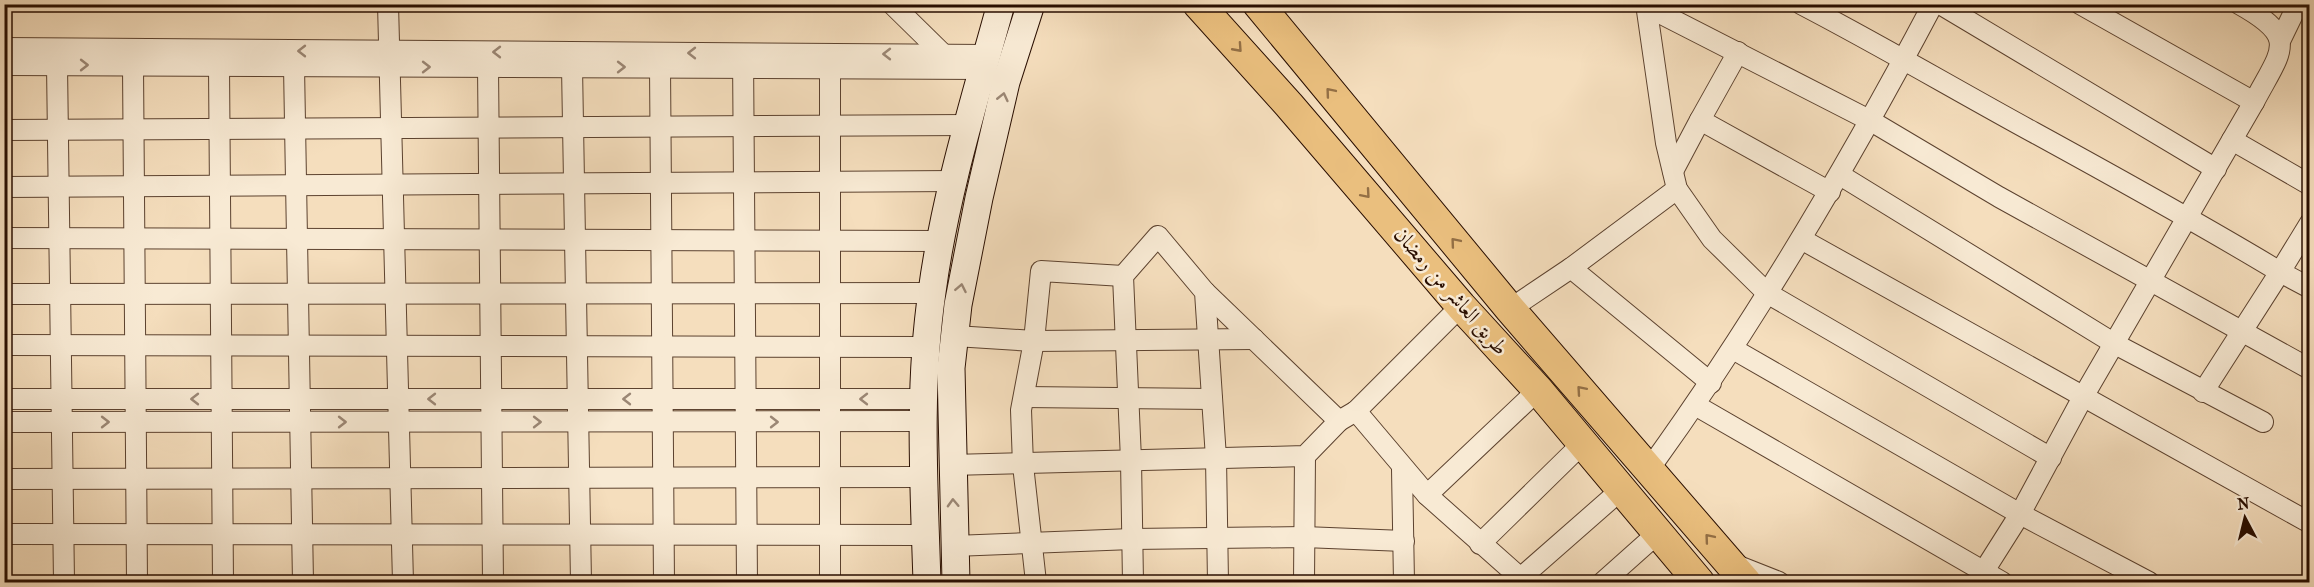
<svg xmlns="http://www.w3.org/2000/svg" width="2314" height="587" font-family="'IM FELL French Canon',Amiri,serif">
  <rect width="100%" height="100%" fill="#f5debd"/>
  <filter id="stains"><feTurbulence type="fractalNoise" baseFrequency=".00333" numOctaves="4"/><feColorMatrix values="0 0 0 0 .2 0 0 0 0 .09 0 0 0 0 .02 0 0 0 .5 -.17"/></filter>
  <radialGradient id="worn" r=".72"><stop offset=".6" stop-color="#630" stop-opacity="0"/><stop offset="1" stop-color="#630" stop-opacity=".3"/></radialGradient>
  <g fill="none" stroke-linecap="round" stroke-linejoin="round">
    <!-- minor casing -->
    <g stroke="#5c422f" stroke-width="22">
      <g id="minor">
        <polyline points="388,4 403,582"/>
        <polyline points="892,4 948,59"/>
        <polyline points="1646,4 1666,143 1677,189 1712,239 1767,293 2051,458"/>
        <path d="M 1801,4 C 1880,45 1956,90 2033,132 C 2117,178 2199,223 2280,272 L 2203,392"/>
        <polyline points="1940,4 2216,169"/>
        <polyline points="2080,4 2254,102"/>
        <polyline points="1646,6 1871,121 1999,197 2310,369"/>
        <polyline points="2281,39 2298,4"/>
        <polyline points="4,48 987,55"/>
        <polyline points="1738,52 1700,120 1830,192"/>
        <polyline points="743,54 747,582"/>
        <polyline points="830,56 830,582"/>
        <polyline points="4,65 984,69"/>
        <polyline points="57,65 64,582"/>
        <polyline points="133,66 137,582"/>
        <polyline points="219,66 223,582"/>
        <polyline points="294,66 303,582"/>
        <polyline points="488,67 493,582"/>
        <polyline points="572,67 581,582"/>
        <polyline points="660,67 664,582"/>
        <polyline points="4,130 969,125"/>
        <polyline points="2232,140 2310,185"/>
        <polyline points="1673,171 1700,120"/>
        <polyline points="1840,175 2115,344 2263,422"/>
        <polyline points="4,187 954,181"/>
        <polyline points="2310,223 2280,272 2310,288"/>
        <polyline points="4,238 940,241"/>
        <polyline points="1801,239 2310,523"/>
        <polyline points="1571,268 1677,189"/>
        <polyline points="1205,292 1339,421"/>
        <polyline points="4,294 932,293"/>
        <polyline points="1510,309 1571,268 1711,383"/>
        <polyline points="955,336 1034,341 1254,339"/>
        <polyline points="4,345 926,347"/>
        <polyline points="1733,349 2020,514 2149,582"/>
        <polyline points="1024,397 1212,399"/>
        <polyline points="4,399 923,399"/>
        <polyline points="1695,405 2002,582"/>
        <polyline points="1356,411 1427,495 1525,582"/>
        <polyline points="4,422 923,421"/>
        <polyline points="951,465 1305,456 1339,421 1356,411 1461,306"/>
        <path d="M 1650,468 C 1756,321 1848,165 1933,4"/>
        <polyline points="1402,469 1404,582"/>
        <polyline points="4,479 924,477"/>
        <polyline points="1427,495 1538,390"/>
        <polyline points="4,534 925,535"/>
        <polyline points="1480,544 1583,443"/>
        <polyline points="954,546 1132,539 1304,537 1404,541"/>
        <polyline points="1736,565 1779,582"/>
        <polyline points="1036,582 1023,465 1021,410 1034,341 1041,271 1123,276"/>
        <polyline points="1133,582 1131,460 1123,276 1158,236 1205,292 1216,458 1218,582"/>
        <polyline points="1304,582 1305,456"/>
        <polyline points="1516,582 1622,489"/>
        <polyline points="1603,582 1658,533"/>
        <path d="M 1977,582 L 2020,514 L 2083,397 L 2254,102 C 2282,49 2300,38 2239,4"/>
      </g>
    </g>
    <!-- secondary casing -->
    <g stroke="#290e00" stroke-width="29">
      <g id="secondary">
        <path d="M 927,582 C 924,486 918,388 932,292 C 945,194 975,99 1001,4"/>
        <polyline points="956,582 951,368 958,305 979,198 1006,82 1031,4"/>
      </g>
    </g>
    <!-- primary casing -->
    <g stroke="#290e00" stroke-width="32">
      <g id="primary">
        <polyline points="1198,4 1289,105 1461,306 1538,390 1699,582"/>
        <polyline points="1258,4 1510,309 1746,582"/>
      </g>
    </g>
    <!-- minor -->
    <use href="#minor" stroke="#f8ead4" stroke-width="20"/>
    <!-- secondary -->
    <use href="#secondary" stroke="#f8ead4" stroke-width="27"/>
    <!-- primary -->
    <use href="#primary" stroke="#eabf7e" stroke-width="30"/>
  </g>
  <!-- one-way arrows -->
  <defs><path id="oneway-chevron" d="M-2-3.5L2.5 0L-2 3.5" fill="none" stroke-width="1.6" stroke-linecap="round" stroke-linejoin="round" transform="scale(1.5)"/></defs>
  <g stroke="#936f45">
    <use href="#oneway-chevron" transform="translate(1238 48) rotate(48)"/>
    <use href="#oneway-chevron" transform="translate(1330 92) rotate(-130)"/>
    <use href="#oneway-chevron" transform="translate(1366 194) rotate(49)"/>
    <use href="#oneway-chevron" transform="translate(1455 242) rotate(-130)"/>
    <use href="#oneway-chevron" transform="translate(1581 390) rotate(-131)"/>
    <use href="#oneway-chevron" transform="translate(1709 538) rotate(-130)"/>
  </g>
  <g stroke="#9b8775">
    <use href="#oneway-chevron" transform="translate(302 51) rotate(-180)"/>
    <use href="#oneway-chevron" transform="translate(497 52) rotate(-180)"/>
    <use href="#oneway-chevron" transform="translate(692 53) rotate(-180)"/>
    <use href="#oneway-chevron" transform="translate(887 54) rotate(-180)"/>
    <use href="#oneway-chevron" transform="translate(84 65)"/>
    <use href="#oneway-chevron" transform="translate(426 67)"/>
    <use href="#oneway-chevron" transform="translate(621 67)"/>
    <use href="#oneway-chevron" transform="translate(1003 97) rotate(-77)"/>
    <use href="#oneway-chevron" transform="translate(961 288) rotate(-79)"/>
    <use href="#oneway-chevron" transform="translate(195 399) rotate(180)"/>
    <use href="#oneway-chevron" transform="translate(432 399) rotate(-180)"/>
    <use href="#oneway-chevron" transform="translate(627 399) rotate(-180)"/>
    <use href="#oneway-chevron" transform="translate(864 399) rotate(180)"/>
    <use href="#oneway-chevron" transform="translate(105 422)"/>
    <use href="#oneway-chevron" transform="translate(342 422)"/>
    <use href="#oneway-chevron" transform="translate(537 422)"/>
    <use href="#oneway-chevron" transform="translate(774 422)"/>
    <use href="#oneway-chevron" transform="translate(953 503) rotate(-92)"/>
  </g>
  <g text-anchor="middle" stroke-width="5" stroke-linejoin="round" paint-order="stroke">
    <!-- street labels -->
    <g font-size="21" fill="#290e00" stroke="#f8ead4">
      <text transform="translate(1451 291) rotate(49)" y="7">طريق العاشر من رمضان</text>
    </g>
  </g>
  <!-- margin -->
  <rect width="2314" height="587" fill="none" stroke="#f5debd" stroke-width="24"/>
  <rect x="6" y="6" width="2302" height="575" fill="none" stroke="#290e00" stroke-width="3"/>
  <rect x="12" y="12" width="2290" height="563" fill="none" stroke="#290e00" stroke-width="1.5"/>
  <!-- north arrow -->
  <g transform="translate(2245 518) rotate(353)" stroke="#f8ead4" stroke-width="4.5" paint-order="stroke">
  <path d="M0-4.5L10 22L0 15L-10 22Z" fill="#290e00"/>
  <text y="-9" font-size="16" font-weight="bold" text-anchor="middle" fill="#290e00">N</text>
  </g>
  <rect width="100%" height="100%" filter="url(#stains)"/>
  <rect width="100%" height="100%" fill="url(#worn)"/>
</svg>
